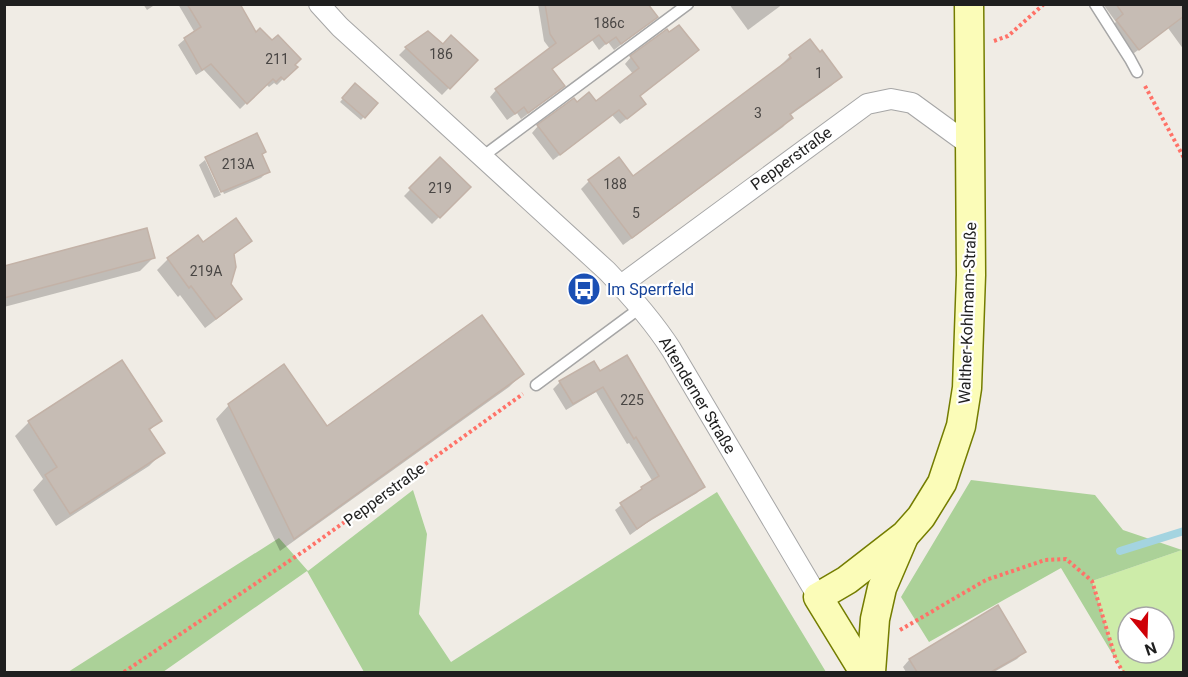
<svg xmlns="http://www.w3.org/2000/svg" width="1188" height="677" font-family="Roboto,sans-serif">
  <rect width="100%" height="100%" fill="#f0ece5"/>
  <!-- grass -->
  <path fill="#cdeca9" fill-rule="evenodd" d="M 1182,550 L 1184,553 L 1183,672 L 1123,672 L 1116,660 L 1092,581 ZM 1128,617 L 1164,617 L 1164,653 L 1128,653 Z"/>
  <!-- forest -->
  <g fill="#abd198">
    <polygon points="971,480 1095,495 1123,530 1182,550 1092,581 1116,660 1061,568 929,642 901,597"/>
    <polygon points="413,490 427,534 419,614 451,662 717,492 826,672 364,672 307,571 163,672 68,672 279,538 308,571"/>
  </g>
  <!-- shadow -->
  <g fill="#0003">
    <polygon points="143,4 156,4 147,10"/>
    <polygon points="178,4 238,4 255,34 295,67 277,85 274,83 269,87 266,84 240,109 204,70 196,75 178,45 185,39 195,33"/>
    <polygon points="538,4 602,4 656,17 649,23 614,50 608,42 599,50 592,40 551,70 563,86 557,92 521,119 517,113 507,120 490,97 496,90 550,49 544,41"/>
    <polygon points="729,4 783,4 748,30"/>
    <polygon points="1103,4 1184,4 1184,50 1168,28 1130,56 1109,28 1116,22"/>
    <polygon points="427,33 442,46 476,60 442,95 399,55 406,48"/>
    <polygon points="669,35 639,97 638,110 620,124 612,115 553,160 532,133 538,126 577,104 596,103 633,74 625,64 631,57"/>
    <polygon points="810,41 840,77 831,86 789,116 791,118 783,127 623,245 581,189 589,181 632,178 783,66 781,65 790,56"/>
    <polygon points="355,85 376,103 361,120 340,102"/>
    <polygon points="261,155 268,171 261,178 224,194 208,159 205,159"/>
    <polygon points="440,159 469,187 432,224 404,196"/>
    <polygon points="205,160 221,195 214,198 199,165"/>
    <polygon points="197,237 202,244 250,240 232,256 230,285 240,299 230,309 205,328 180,295 178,297 157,270 168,259"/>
    <polygon points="153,258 140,271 4,307 4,268"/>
    <polygon points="122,362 160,420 149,431 163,452 149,466 56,526 33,490 43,479 15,436 29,422"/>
    <polygon points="593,363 599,373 703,486 697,493 645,524 630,535 615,510 642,488 653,482 629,443 627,444 596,392 566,410 553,389 560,382"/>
    <polygon points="522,374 509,387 280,551 216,419 229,405 327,428"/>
    <polygon points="998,607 1024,652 1017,659 994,672 970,672 969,670 965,672 906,672 903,667 909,660"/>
  </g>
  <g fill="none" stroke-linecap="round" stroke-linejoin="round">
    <!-- stream -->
    <polyline stroke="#a4d4e0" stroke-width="8" points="1120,551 1184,531"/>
  </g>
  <!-- building -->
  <g fill="#c6bcb4" stroke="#c3b2a7" stroke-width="1.5">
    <polygon points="187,4 240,4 256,32 260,28 272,40 278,35 301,59 295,65 298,67 284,80 281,77 276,82 273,79 247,104 211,64 202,70 184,38 201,27"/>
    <polygon points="545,4 648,4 658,17 621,44 616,37 606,44 599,35 552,69 565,86 528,113 524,107 515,114 495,89 556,43 550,34"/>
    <polygon points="1116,4 1184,4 1184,16 1139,50 1116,20 1123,14"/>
    <polygon points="679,25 699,50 640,96 646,104 627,119 619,110 560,155 537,125 574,98 577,102 589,92 596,101 639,68 630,56 667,29 669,32"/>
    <polygon points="428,31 443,44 451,35 478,60 450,89 405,47"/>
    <polygon points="810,39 820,52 822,50 842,77 790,114 793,118 632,238 588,180 619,157 633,176 791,58 789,55"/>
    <polygon points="355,83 378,103 365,118 342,98"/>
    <polygon points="257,133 266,152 262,154 270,172 221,192 205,157"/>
    <polygon points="440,157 471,187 440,218 409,188"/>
    <polygon points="236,218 252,241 234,254 236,267 231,284 242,299 216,319 191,286 189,288 167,258 198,235 203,242"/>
    <polygon points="147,228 155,258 4,298 4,266"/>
    <polygon points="482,315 524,374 294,539 228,404 284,364 327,426"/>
    <polygon points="627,355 705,487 653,518 637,529 620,503 642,489 641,487 659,476 636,437 634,439 603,387 573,404 559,381 594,361 600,371"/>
    <polygon points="122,360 162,421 149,429 165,453 70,514 45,475 57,467 28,421"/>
    <polygon points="998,605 1026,652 991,672 917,672 909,659"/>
  </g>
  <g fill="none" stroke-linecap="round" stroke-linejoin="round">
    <!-- service casing -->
    <g stroke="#a6a6a6" stroke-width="13">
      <g id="service">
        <polyline points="1095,4 1130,59 1137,72"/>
        <polyline points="482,157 688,4"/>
        <polyline points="536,385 640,308"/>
      </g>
    </g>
    <!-- minor casing -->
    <g stroke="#a6a6a6" stroke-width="22">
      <g id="minor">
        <path d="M 319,4 L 340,27 L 384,67 L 607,271 C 630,295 653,321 671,349 L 818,597"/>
        <polyline points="621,285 867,104 891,99 912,103 971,146"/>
      </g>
    </g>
    <!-- secondary casing -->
    <g stroke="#747d00" stroke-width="31">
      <g id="secondary">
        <polyline points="864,672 818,597 847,580 905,535 921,517 942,483 961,426 967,388 971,275 969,4"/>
        <polyline points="871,672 875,619 882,588 903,539"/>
      </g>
    </g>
    <!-- path -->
    <g stroke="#ff7268" stroke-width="4" stroke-dasharray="3 3" stroke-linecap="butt">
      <polyline points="994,41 1008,36 1044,4"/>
      <polyline points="1145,86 1184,158"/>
      <polyline points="900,630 986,580 1045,560 1066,559 1092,581 1116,660 1123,672"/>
      <polyline points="124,672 304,551 523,394"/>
    </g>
    <!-- service -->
    <use href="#service" stroke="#fff" stroke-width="10"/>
    <!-- minor -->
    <use href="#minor" stroke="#fff" stroke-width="20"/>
    <!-- secondary -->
    <use href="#secondary" stroke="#fbfcb8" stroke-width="28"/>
  </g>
  <!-- icons -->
  <defs>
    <g id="bus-disc" transform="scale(1.725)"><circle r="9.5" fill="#1a4fb4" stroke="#fff"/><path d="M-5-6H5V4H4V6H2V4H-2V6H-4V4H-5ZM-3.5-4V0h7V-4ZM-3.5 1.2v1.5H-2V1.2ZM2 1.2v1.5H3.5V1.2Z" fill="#fff"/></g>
  </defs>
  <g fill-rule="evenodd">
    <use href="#bus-disc" x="584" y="289"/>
  </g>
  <g text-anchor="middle" stroke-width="4.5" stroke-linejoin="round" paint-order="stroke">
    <!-- number labels -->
    <g font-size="14" fill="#494644">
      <text x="609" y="28">186c</text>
      <text x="441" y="59">186</text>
      <text x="277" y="64">211</text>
      <text x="819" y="78">1</text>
      <text x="758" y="118">3</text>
      <text x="238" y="169">213A</text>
      <text x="615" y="189">188</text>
      <text x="440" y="193">219</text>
      <text x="636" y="218">5</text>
      <text x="206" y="276">219A</text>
      <text x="632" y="405">225</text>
    </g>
    <!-- street labels -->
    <g font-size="16" fill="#1f1f1f" stroke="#fff">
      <text transform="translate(791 158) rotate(-36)" y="6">Pepperstraße</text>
      <text transform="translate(967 313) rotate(-88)" y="6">Walther-Kohlmann-Straße</text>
      <text transform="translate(698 395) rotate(59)" y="6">Altenderner Straße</text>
      <text transform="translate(384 494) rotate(-36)" y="6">Pepperstraße</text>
    </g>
    <!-- transit labels -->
    <g font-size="16" fill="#164399" stroke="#fff" text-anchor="start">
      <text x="607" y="295">Im Sperrfeld</text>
    </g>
  </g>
  <!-- border -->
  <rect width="1188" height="677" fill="none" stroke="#1f1f1f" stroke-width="12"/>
  <!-- north arrow -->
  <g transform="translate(1146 635) rotate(161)"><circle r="28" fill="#ffffff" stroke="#a5a5a5" stroke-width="1.5"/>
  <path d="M0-4.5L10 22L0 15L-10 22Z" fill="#cf0007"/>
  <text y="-9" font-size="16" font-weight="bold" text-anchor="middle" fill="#1f1f1f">N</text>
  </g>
</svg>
